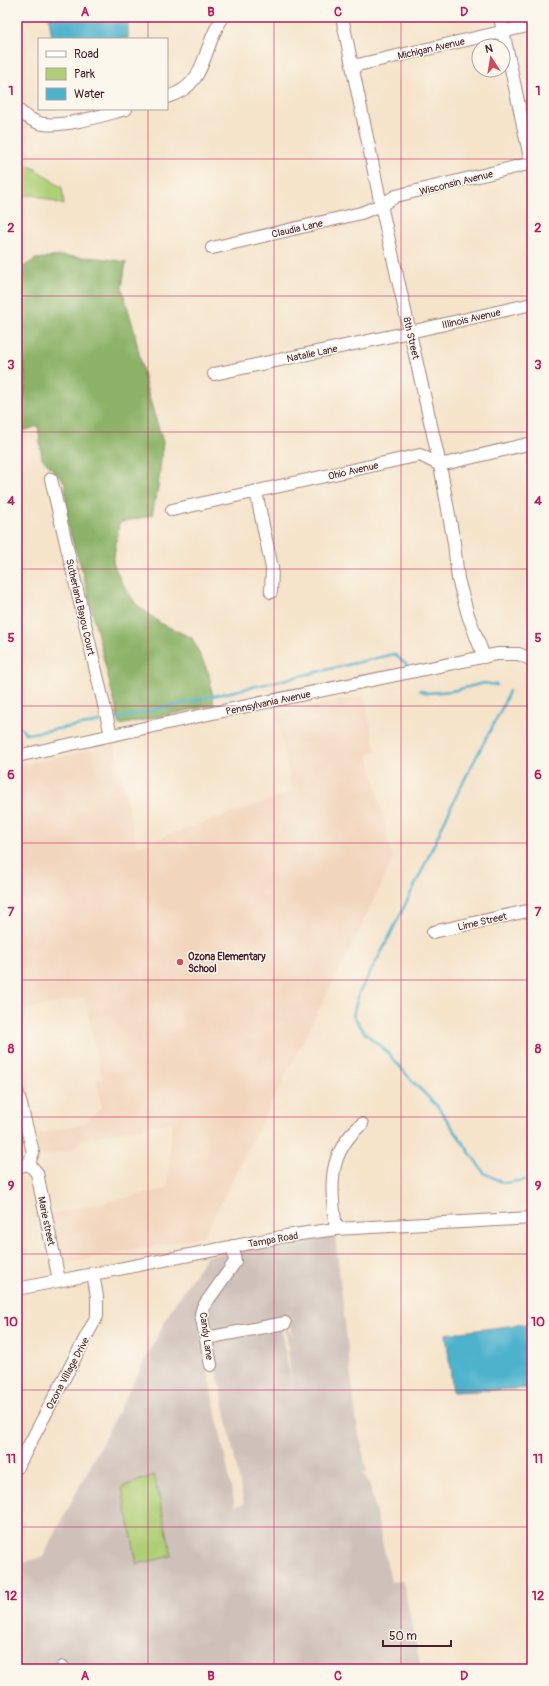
<svg xmlns="http://www.w3.org/2000/svg" width="549" height="1686" font-family="Pangolin,sans-serif">
  <rect width="100%" height="100%" fill="#fbf7ec"/>
  <filter id="ink" filterUnits="userSpaceOnUse"><feTurbulence type="fractalNoise" baseFrequency=".025" numOctaves="2"/><feDisplacementMap in="SourceGraphic" scale="8" xChannelSelector="R" yChannelSelector="G"/><feConvolveMatrix kernelMatrix="1 2 1 2 8 2 1 2 1" color-interpolation-filters="sRGB"/></filter>
  <filter id="wash" filterUnits="userSpaceOnUse"><feTurbulence type="fractalNoise" baseFrequency=".012" numOctaves="4" result="noise"/><feDisplacementMap in="SourceGraphic" scale="16" xChannelSelector="R" yChannelSelector="G"/><feGaussianBlur stdDeviation="0.9" result="paint"/><feColorMatrix in="noise" values="0 0 0 0 0 0 0 0 0 0 0 0 0 0 0 0 0 1.4 0 .05"/><feComposite in="paint" operator="in"/></filter>
  <g filter="url(#wash)">
    <rect width="100%" height="100%" fill="#f5e3ca"/>
    <!-- built -->
    <g fill="#f2d5bd">
      <polygon points="532,636 532,655 525,650"/>
      <polygon points="364,695 376,751 368,754 393,859 361,927 204,1236 60,1265 50,1214 167,1189 172,1122 82,1139 74,1149 39,1157 35,1135 83,1124 102,1107 96,1080 102,1078 84,997 17,1011 17,766 114,745 137,846 293,792 276,714"/>
    </g>
    <!-- industrial -->
    <polygon fill="#cfc1ba" points="335,1235 356,1419 367,1473 362,1471 370,1486 391,1582 403,1581 421,1669 70,1669 64,1660 56,1665 59,1669 17,1669 17,1564 43,1557 171,1310 207,1256 229,1252 230,1260 199,1304 202,1344 235,1506 244,1504 211,1342 281,1329 292,1386 285,1323 292,1336 288,1317 209,1332 206,1315 207,1310 238,1250 287,1241"/>
    <!-- green -->
    <g fill="#afcf77" stroke="#7c7751">
      <polygon points="17,159 37,170 62,188 64,205 34,195 17,196"/>
      <path d="M 17,337 C 24,369 31,381 17,412 Z"/>
      <polygon points="154,1475 172,1556 137,1564 122,1487"/>
    </g>
    <!-- forest -->
    <polygon fill="#8bb268" stroke="#6a684a" points="61,256 99,258 126,262 122,288 134,330 147,391 163,442 158,487 152,515 119,523 113,563 121,581 136,604 160,623 192,638 209,674 214,705 120,725 82,570 67,524 65,483 42,458 38,426 17,433 17,412 24,396 26,377 17,337 17,268 23,267 36,259"/>
    <!-- water -->
    <g fill="#4db2cc" stroke="#4c687c">
      <polygon points="49,17 128,17 128,39 52,39"/>
      <polygon points="532,1323 532,1388 453,1392 446,1334"/>
    </g>
    <g fill="none" stroke-linecap="round" stroke-linejoin="round">
      <!-- stream -->
      <g stroke="#4db2cc" stroke-width="2.5">
        <polyline points="420,690 427,693 452,691 484,683 497,685"/>
        <polyline points="509,691 502,708 458,792 420,875 383,949 359,993 353,1015 365,1033 387,1052 414,1083 438,1107 484,1173 504,1183 532,1179"/>
        <polyline points="115,719 394,654 407,665"/>
        <polyline points="17,724 26,734 100,722"/>
      </g>
    </g>
  </g>
  <g filter="url(#ink)">
    <g fill="none" stroke-linecap="round" stroke-linejoin="round">
      <!-- minor casing -->
      <g stroke="#a0817a" stroke-width="14">
        <g id="minor">
          <polyline points="342,17 381,205 440,465 454,543 458,579 468,615 484,657"/>
          <polyline points="500,17 532,167"/>
          <polyline points="353,66 532,25"/>
          <path d="M 167,97 C 209,85 201,47 223,17"/>
          <path d="M 17,109 C 23,115 35,123 44,124 C 66,127 103,115 126,109"/>
          <polyline points="212,248 361,213 381,205 396,196 532,163"/>
          <polyline points="214,374 410,332 532,304"/>
          <polyline points="51,479 111,735"/>
          <polyline points="256,492 272,568 271,592"/>
          <polyline points="172,510 420,455 440,465 532,443"/>
          <polyline points="17,756 213,713 497,654 519,654 532,660"/>
          <polyline points="433,932 532,910"/>
          <polyline points="17,1090 33,1152 29,1164"/>
          <polyline points="29,1164 37,1173 59,1280"/>
          <polyline points="17,1167 29,1164"/>
          <path d="M 336,1229 C 331,1187 326,1154 362,1124"/>
          <polyline points="17,1289 286,1236 336,1229 532,1218"/>
          <polyline points="206,1338 285,1323"/>
          <polyline points="211,1365 201,1314 203,1307 235,1262 233,1246"/>
          <polyline points="17,1468 97,1316 97,1297 93,1273"/>
          <polyline points="63,1667 64,1669"/>
        </g>
      </g>
      <!-- minor -->
      <use href="#minor" stroke="#fff" stroke-width="12"/>
    </g>
  </g>
  <!-- grid -->
  <path fill="none" stroke="#c2185b" stroke-width="1" stroke-opacity="0.55" d="M 148,17 L 148,39M 274,17 L 274,1669M 401,17 L 401,1669M 148,109 L 148,1669M 17,159 L 532,159M 17,296 L 532,296M 17,432 L 532,432M 17,569 L 532,569M 17,706 L 532,706M 17,843 L 532,843M 17,980 L 532,980M 17,1117 L 532,1117M 17,1254 L 532,1254M 17,1390 L 532,1390M 17,1527 L 532,1527"/>
  <!-- markers -->
  <circle fill="#d1495b" stroke="#fbf7ec" stroke-width="1.5" cx="180" cy="962" r="4"/>
  <g text-anchor="middle" stroke-width="3" stroke-linejoin="round" paint-order="stroke">
    <!-- street labels -->
    <g font-size="10" fill="#4a1f2b" stroke="#fbf7ec">
      <text transform="translate(431 48) rotate(-13)" y="4">Michigan Avenue</text>
      <text transform="translate(456 182) rotate(-14)" y="4">Wisconsin Avenue</text>
      <text transform="translate(297 228) rotate(-13)" y="4">Claudia Lane</text>
      <text transform="translate(471 318) rotate(-13)" y="4">Illinois Avenue</text>
      <text transform="translate(412 338) rotate(77)" y="4">8th Street</text>
      <text transform="translate(312 353) rotate(-12)" y="4">Natalie Lane</text>
      <text transform="translate(353 470) rotate(-13)" y="4">Ohio Avenue</text>
      <text transform="translate(81 607) rotate(77)" y="4">Sutherland Bayou Court</text>
      <text transform="translate(268 702) rotate(-12)" y="4">Pennsylvania Avenue</text>
      <text transform="translate(482 921) rotate(-13)" y="4">Lime Street</text>
      <text transform="translate(47 1221) rotate(78)" y="4">Marie street</text>
      <text transform="translate(273 1239) rotate(-10)" y="4">Tampa Road</text>
      <text transform="translate(207 1336) rotate(82)" y="4">Candy Lane</text>
      <text transform="translate(67 1373) rotate(-62)" y="4">Ozona Village Drive</text>
    </g>
    <!-- poi labels -->
    <g font-size="10" font-weight="bold" fill="#4a1f2b" stroke="#fbf7ec" text-anchor="start">
      <text x="188" y="960">Ozona Elementary<tspan x="188" dy="12">School</tspan></text>
    </g>
  </g>
  <!-- margin -->
  <rect width="549" height="1686" fill="none" stroke="#fbf7ec" stroke-width="44"/>
  <!-- legend -->
  <rect x="38" y="38" width="130" height="72" fill="#fbf7ec" stroke="#b4a19f"/>
  <rect x="46" y="51" width="20" height="6" fill="#ffffff" stroke="#b4a19f"/>
  <text x="74" y="58" font-size="12" fill="#4a1f2b">Road</text>
  <rect x="46" y="68" width="20" height="12" fill="#afcf77" stroke="#b4a19f"/>
  <text x="74" y="78" font-size="12" fill="#4a1f2b">Park</text>
  <rect x="46" y="88" width="20" height="12" fill="#4db2cc" stroke="#b4a19f"/>
  <text x="74" y="98" font-size="12" fill="#4a1f2b">Water</text>
  <!-- north arrow -->
  <g transform="translate(491 58) rotate(348)"><circle r="19" fill="#fbf7ec" stroke="#b4a19f"/>
  <path d="M0-3L7 15L0 10L-7 15Z" fill="#d1495b"/>
  <text y="-6" font-size="11" font-weight="bold" text-anchor="middle" fill="#4a1f2b">N</text>
  </g>
  <!-- scale -->
  <path d="M383 1640v6h68v-6" fill="none" stroke="#4a1f2b" stroke-width="2"/>
  <text x="389" y="1640" font-size="12" fill="#4a1f2b" stroke="#fbf7ec" stroke-width="3" paint-order="stroke">50 m</text>
  <rect x="22" y="22" width="505" height="1642" fill="none" stroke="#c2185b" stroke-width="1.5"/>
  <g font-size="13" text-anchor="middle" font-weight="bold" fill="#c2185b">
    <text x="85" y="16">A</text>
    <text x="211" y="16">B</text>
    <text x="338" y="16">C</text>
    <text x="464" y="16">D</text>
    <text x="11" y="95">1</text>
    <text x="538" y="95">1</text>
    <text x="11" y="232">2</text>
    <text x="538" y="232">2</text>
    <text x="11" y="369">3</text>
    <text x="538" y="369">3</text>
    <text x="11" y="505">4</text>
    <text x="538" y="505">4</text>
    <text x="11" y="642">5</text>
    <text x="538" y="642">5</text>
    <text x="11" y="779">6</text>
    <text x="538" y="779">6</text>
    <text x="11" y="916">7</text>
    <text x="538" y="916">7</text>
    <text x="11" y="1053">8</text>
    <text x="538" y="1053">8</text>
    <text x="11" y="1190">9</text>
    <text x="538" y="1190">9</text>
    <text x="11" y="1326">10</text>
    <text x="538" y="1326">10</text>
    <text x="11" y="1463">11</text>
    <text x="538" y="1463">11</text>
    <text x="11" y="1600">12</text>
    <text x="538" y="1600">12</text>
    <text x="85" y="1680">A</text>
    <text x="211" y="1680">B</text>
    <text x="338" y="1680">C</text>
    <text x="464" y="1680">D</text>
  </g>
</svg>
